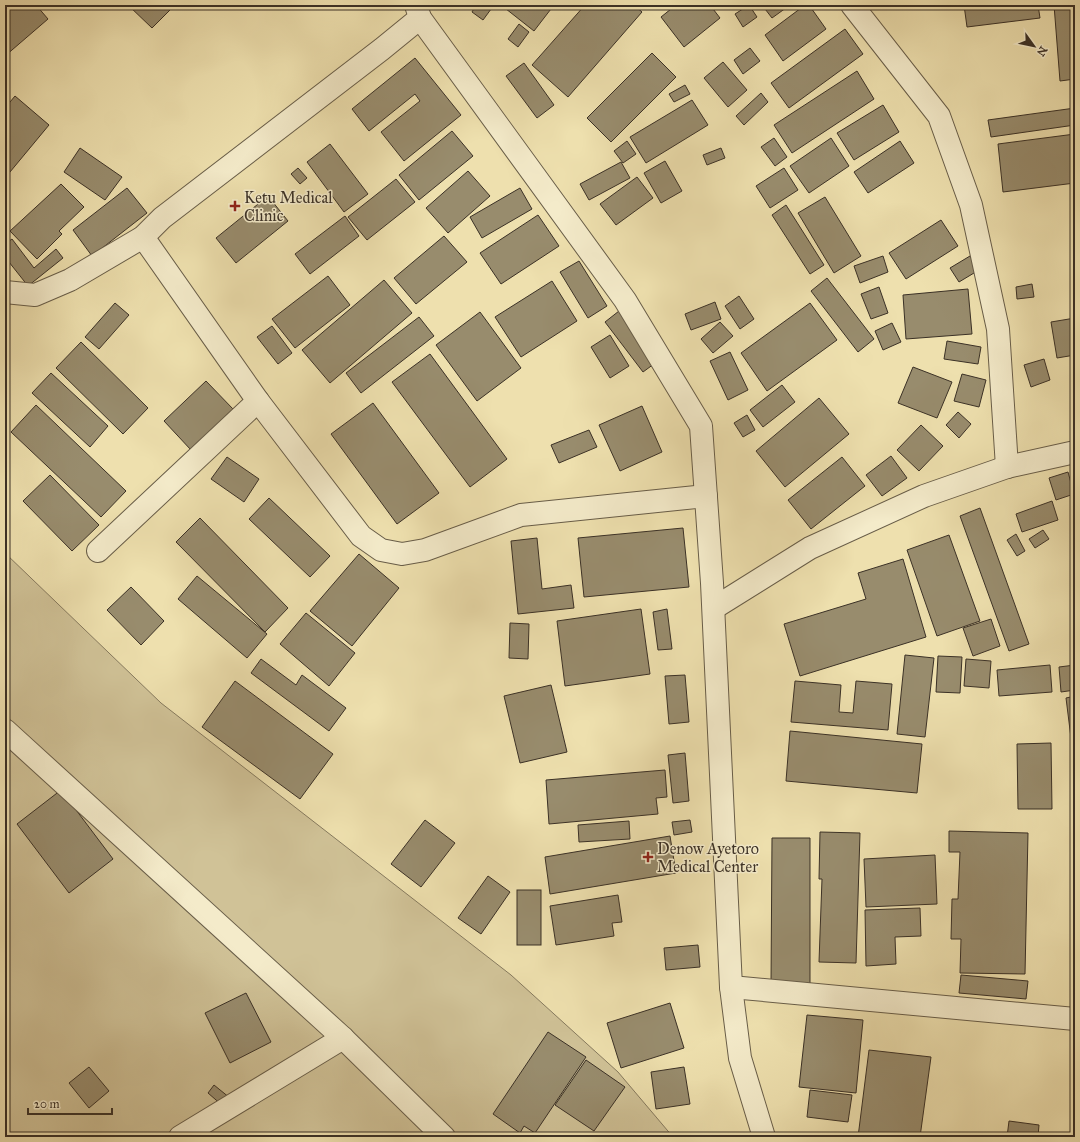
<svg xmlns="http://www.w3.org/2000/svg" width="1080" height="1142" font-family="'IM FELL Great Primer',serif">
  <rect width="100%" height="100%" fill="#eee0ae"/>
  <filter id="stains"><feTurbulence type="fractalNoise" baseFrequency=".005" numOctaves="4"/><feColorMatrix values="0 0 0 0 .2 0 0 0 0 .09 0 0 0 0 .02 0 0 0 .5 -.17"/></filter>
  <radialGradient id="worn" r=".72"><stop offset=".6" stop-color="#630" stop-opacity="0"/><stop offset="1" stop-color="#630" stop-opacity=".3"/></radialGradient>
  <!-- grass -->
  <polygon fill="#d0c297" stroke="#867a5e" points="5,553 161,703 511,975 618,1072 673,1137 5,1137"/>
  <!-- building -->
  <g fill="#988c6d" stroke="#3b3126">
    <polygon points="5,5 36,5 48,19 5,56"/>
    <polygon points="128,5 175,5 152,28"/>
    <polygon points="476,5 494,5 483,20 472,12"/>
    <polygon points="501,5 554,5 534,31"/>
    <polygon points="585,5 634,5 642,12 568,97 532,65"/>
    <polygon points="676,5 710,5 720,18 684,47 661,17"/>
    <polygon points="749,5 757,17 743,27 735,14"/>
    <polygon points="762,5 790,5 772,18"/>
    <polygon points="805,5 809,5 826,29 783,61 765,35"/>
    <polygon points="964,5 1038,5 1040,18 967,27"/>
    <polygon points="1054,5 1075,5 1075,79 1060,81"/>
    <polygon points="519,24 529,32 518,47 508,39"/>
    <polygon points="845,29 863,54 789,108 771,83"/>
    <polygon points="750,48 760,61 743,74 734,60"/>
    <polygon points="652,53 676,77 611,142 587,118"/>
    <polygon points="415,58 461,115 404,161 381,132 420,101 415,94 369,131 352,109"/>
    <polygon points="723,62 747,90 728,107 704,78"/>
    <polygon points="524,63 554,105 537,118 506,76"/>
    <polygon points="857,71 874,99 792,153 774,125"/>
    <polygon points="685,85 690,94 674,102 669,94"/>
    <polygon points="761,93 768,102 744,125 736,116"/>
    <polygon points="15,96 49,125 5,178 5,108"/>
    <polygon points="692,100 708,125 646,163 630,137"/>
    <polygon points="883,105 899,132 854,160 837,133"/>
    <polygon points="1075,108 1075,125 991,137 988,120"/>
    <polygon points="452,131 473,156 419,200 399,175"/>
    <polygon points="1075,134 1075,183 1003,192 998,144"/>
    <polygon points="774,138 787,157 775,166 761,147"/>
    <polygon points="831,138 849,166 809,193 790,166"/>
    <polygon points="627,141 636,154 623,163 614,151"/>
    <polygon points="900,141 914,163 868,193 854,172"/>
    <polygon points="330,144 368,194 344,212 307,162"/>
    <polygon points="80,148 122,177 105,200 64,172"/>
    <polygon points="721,148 725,158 707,165 703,155"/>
    <polygon points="665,161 682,191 661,203 644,173"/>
    <polygon points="621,162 630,178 589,200 580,184"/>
    <polygon points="298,168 307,178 300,184 291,174"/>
    <polygon points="784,168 798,190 770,208 756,186"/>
    <polygon points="468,171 490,196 448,233 426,208"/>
    <polygon points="637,177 653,198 616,225 600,204"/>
    <polygon points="396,179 415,202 367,240 348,217"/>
    <polygon points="61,184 84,207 59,231 62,234 37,259 10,231"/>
    <polygon points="127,188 147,213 92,256 73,230"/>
    <polygon points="520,188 532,209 482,238 470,217"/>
    <polygon points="268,196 288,221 236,263 216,238"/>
    <polygon points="825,197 861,256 834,273 798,213"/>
    <polygon points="786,205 824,265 810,274 772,215"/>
    <polygon points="538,215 559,246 501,284 480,253"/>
    <polygon points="345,216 359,236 310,274 295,254"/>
    <polygon points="941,220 958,246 906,279 889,253"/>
    <polygon points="444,236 467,262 416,304 394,278"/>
    <polygon points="12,239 34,268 56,249 63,258 28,286 5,257 5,244"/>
    <polygon points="883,256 888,272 860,283 854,266"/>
    <polygon points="970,256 979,270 959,282 950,268"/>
    <polygon points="579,261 607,306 588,318 560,272"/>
    <polygon points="328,276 350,305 295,348 272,319"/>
    <polygon points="827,278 874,339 858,352 811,291"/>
    <polygon points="384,280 412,313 330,383 302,350"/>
    <polygon points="552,281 577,321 521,357 495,317"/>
    <polygon points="1032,284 1034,297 1017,299 1016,287"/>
    <polygon points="879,287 888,313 871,319 861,294"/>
    <polygon points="968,289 972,334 906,339 903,295"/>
    <polygon points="739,296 754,319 740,329 725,306"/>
    <polygon points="715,302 721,319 691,330 685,314"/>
    <polygon points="115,303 129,315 99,349 85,337"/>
    <polygon points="810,303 837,340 767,391 741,353"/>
    <polygon points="619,311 658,361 643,372 605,322"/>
    <polygon points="480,312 521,368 477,401 436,345"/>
    <polygon points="419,317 434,336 361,393 346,373"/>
    <polygon points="1075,318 1075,355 1057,358 1051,322"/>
    <polygon points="720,322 733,336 713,353 701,339"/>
    <polygon points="892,323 901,342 883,350 875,331"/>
    <polygon points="272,326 292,353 278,364 257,337"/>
    <polygon points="610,335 629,366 610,378 591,347"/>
    <polygon points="947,341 981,347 978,364 944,359"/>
    <polygon points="81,342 148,408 123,434 56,368"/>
    <polygon points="730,352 748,390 728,400 710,361"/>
    <polygon points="430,354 507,459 470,487 392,382"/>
    <polygon points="1044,359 1050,380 1031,387 1024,365"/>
    <polygon points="913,367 952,382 937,418 898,403"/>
    <polygon points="51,373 108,426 90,447 32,393"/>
    <polygon points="962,374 986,380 979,407 954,401"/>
    <polygon points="206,381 233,409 191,450 164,421"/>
    <polygon points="782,385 795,402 763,427 750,410"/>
    <polygon points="819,398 849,434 785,487 756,451"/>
    <polygon points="373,403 439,493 397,524 331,434"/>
    <polygon points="36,405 126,491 101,517 11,432"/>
    <polygon points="642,406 662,452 620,471 599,425"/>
    <polygon points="958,412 971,424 959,438 946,425"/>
    <polygon points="747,415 755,430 743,437 734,423"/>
    <polygon points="921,425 943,446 919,471 897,450"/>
    <polygon points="589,430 597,447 559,463 551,445"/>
    <polygon points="891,456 907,478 882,496 866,475"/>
    <polygon points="227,457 259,479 244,502 211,479"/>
    <polygon points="842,457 865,486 811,529 788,500"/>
    <polygon points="1068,472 1074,494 1056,500 1049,478"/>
    <polygon points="50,475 99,525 72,551 23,501"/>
    <polygon points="269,498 330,556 310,577 249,519"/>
    <polygon points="1052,501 1058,520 1022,532 1016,514"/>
    <polygon points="980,508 1029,644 1009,651 960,516"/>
    <polygon points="200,518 288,608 265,632 176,542"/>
    <polygon points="683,528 689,587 584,597 578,538"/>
    <polygon points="1043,530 1049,539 1035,548 1029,539"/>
    <polygon points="1016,534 1025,551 1017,556 1007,540"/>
    <polygon points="949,535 980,621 937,636 907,550"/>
    <polygon points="537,538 542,589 571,585 574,608 518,614 511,541"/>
    <polygon points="359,554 399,588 352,646 310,611"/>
    <polygon points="903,559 926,637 800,676 784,624 866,599 858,573"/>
    <polygon points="197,576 267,634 247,658 178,599"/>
    <polygon points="131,587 164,621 141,645 107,610"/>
    <polygon points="641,609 650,674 565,686 557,621"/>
    <polygon points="667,609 672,649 658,650 653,612"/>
    <polygon points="306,613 355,653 329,686 280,644"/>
    <polygon points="991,619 1000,646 973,656 963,628"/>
    <polygon points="510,623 529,624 528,659 509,658"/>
    <polygon points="905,655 934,658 925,737 897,734"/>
    <polygon points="938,656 962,657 960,693 936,692"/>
    <polygon points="261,659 296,685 302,675 346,708 329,731 251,673"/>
    <polygon points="966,659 991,661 989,688 964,686"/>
    <polygon points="1050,665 1052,692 999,696 997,670"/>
    <polygon points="1075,665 1075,690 1061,692 1059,667"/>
    <polygon points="685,675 689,722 669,724 665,676"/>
    <polygon points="235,681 333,754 300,799 202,727"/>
    <polygon points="795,681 841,685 839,712 853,713 856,681 892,684 888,730 791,722"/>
    <polygon points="551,685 567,752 520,763 504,696"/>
    <polygon points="1075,696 1075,770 1066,698"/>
    <polygon points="790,731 922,744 917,793 786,781"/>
    <polygon points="1051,743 1052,809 1018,809 1017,744"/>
    <polygon points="685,753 689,801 673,803 668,755"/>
    <polygon points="665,770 667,797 656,798 658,814 549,824 546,780"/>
    <polygon points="61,790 113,859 69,893 17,824"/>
    <polygon points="425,820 455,843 421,887 391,864"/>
    <polygon points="690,820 692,832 674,835 672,822"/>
    <polygon points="629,821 630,839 579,842 578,825"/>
    <polygon points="949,831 1028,833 1025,974 960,973 961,939 951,939 952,899 958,899 960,852 949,852"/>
    <polygon points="820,832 860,833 856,963 819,962 822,879 819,879"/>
    <polygon points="670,836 676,873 550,894 545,857"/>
    <polygon points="772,838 810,838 810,985 771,984"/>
    <polygon points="935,855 937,904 866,907 864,859"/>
    <polygon points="488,876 510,892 481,934 458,918"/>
    <rect x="517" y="890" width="24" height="55"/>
    <polygon points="618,895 622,922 612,923 614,936 556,945 550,906"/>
    <polygon points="920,908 921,936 895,937 896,964 866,966 865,910"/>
    <polygon points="698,945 700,967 666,970 664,948"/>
    <polygon points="961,975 1028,981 1026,999 959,993"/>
    <polygon points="246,993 271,1042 230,1063 205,1013"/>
    <polygon points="670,1003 684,1048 621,1068 607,1023"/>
    <polygon points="807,1015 863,1020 856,1093 799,1087"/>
    <polygon points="548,1032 586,1057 535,1133 524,1126 520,1133 493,1114"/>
    <polygon points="869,1050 931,1057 920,1137 858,1137"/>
    <polygon points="586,1060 625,1087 594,1131 555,1105"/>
    <polygon points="89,1067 109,1091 89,1108 69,1083"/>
    <polygon points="684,1067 690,1104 656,1109 651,1072"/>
    <polygon points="214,1085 230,1098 223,1106 208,1093"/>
    <polygon points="810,1090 852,1095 848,1122 807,1117"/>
    <polygon points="1009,1121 1039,1125 1038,1137 1007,1137"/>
    <polygon points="1045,1134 1074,1137 1045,1137"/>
  </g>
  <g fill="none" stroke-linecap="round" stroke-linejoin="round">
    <!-- street casing -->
    <g stroke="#685d48" stroke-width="24">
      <g id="street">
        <polyline points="852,5 939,116 971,205 998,329 1007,467"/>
        <polyline points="420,18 625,300 701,426 712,583 731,987 740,1058 764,1137"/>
        <polyline points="143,237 258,401 361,536 381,550 402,554 425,550 521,515 706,496"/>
        <polyline points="5,292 35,295 70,280 143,237 162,218 382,49 420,18 416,5"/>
        <polyline points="98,551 258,401"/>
        <polyline points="714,608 810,548 924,496 1007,467 1075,452"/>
        <polyline points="5,730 343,1038 444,1137"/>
        <polyline points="731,987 1075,1019"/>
        <polyline points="180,1137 343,1038"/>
      </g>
    </g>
    <!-- street -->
    <use href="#street" stroke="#f4ebca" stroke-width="22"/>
  </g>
  <!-- markers -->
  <g fill="#8f2418" stroke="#f4ebca" stroke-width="1.5">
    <path d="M233 200h4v4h4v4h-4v4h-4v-4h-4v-4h4z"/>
    <path d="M646 851h4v4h4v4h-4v4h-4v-4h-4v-4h4z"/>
  </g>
  <g text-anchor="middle" stroke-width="3" stroke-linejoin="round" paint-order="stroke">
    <!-- poi labels -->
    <g font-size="16" fill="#3b3126" stroke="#f4ebca" text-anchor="start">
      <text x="244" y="203">Ketu Medical<tspan x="244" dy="18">Clinic</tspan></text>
      <text x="657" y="854">Denow Ayetoro<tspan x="657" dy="18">Medical Center</tspan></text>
    </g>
  </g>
  <!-- margin -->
  <rect width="1080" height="1142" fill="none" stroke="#eee0ae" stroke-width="20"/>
  <rect x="6" y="6" width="1068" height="1130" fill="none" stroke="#3b3126" stroke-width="2"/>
  <rect x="10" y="10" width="1060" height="1122" fill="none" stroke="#3b3126"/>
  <!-- north arrow -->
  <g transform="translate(1034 46) rotate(123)" stroke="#f4ebca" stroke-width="3" paint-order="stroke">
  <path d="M0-3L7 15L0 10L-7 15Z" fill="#3b3126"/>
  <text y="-6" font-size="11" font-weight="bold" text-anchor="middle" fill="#3b3126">N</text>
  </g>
  <!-- scale -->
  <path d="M28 1108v6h84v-6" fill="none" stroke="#3b3126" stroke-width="2"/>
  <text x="34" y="1108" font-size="12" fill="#3b3126" stroke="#f4ebca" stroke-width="3" paint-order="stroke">20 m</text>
  <rect width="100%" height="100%" filter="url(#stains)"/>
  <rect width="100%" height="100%" fill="url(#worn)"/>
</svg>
